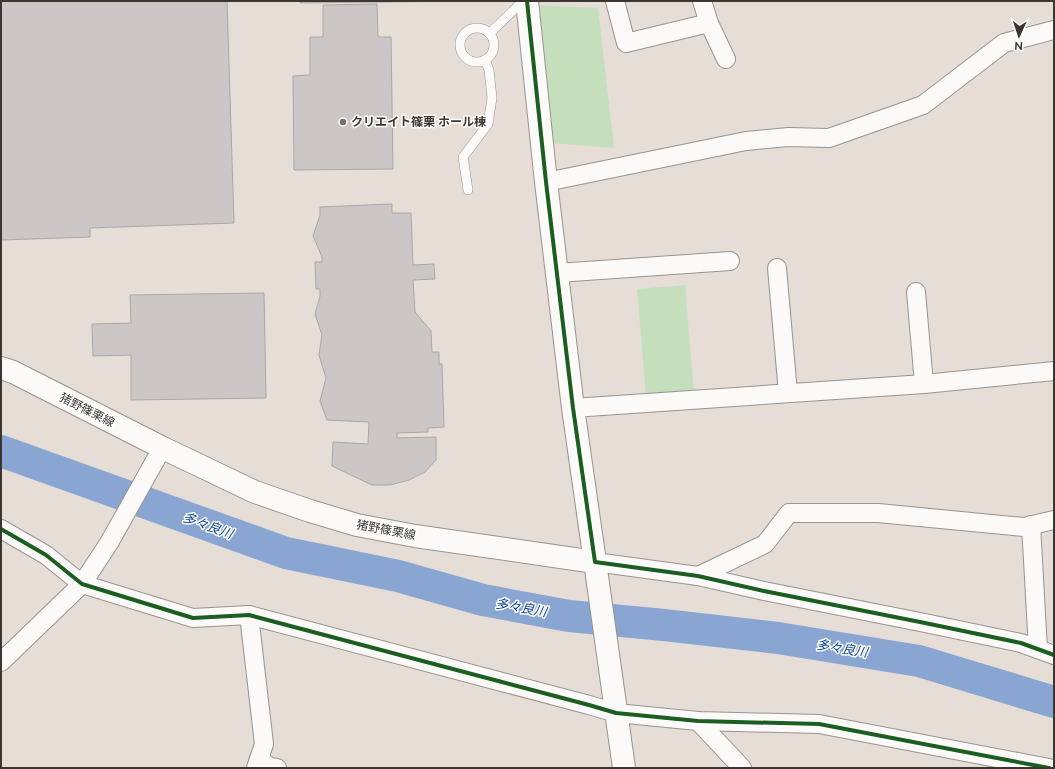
<svg xmlns="http://www.w3.org/2000/svg" width="1055" height="769" font-family="Raleway,'Noto Sans JP',sans-serif">
  <rect width="100%" height="100%" fill="#e5ddd6"/>
  <!-- green -->
  <g fill="#c5dfbd">
    <polygon points="533,5 598,8 614,148 550,143"/>
    <polygon points="685,285 694,394 646,397 637,289"/>
  </g>
  <g fill="none" stroke-linecap="round" stroke-linejoin="round">
    <!-- river -->
    <polyline stroke="#89a6d2" stroke-width="32" points="1,451 286,553 398,576 483,600 569,616 664,625 778,638 919,661 1054,702"/>
  </g>
  <!-- building -->
  <g fill="#cbc7c7" stroke="#aba7a7">
    <polygon points="1,1 227,1 234,223 90,228 90,237 1,240"/>
    <polygon points="300,1 462,1 300,3"/>
    <polygon points="377,4 378,37 391,37 393,169 294,170 293,76 310,75 310,37 323,37 323,5"/>
    <polygon points="392,204 392,213 411,213 413,265 434,264 435,279 413,280 415,312 431,331 432,352 439,352 439,364 442,364 444,427 428,428 428,432 397,433 397,438 436,437 436,460 425,472 409,480 390,485 372,485 332,466 333,442 368,444 369,422 327,420 320,401 326,378 319,355 322,335 315,314 320,296 320,289 316,289 315,262 322,262 322,257 313,236 320,215 320,207"/>
    <polygon points="264,293 266,398 131,400 131,355 93,356 92,324 131,323 130,295"/>
  </g>
  <g fill="none" stroke-linecap="round" stroke-linejoin="round">
    <!-- service casing -->
    <g stroke="#9a938e" stroke-width="10">
      <g id="service">
        <circle cx="477" cy="45" r="17"/>
        <polyline points="490,33 523,1"/>
        <polyline points="468,190 463,157 488,124 492,98 489,70 485,60"/>
      </g>
    </g>
    <!-- minor casing -->
    <g stroke="#9a938e" stroke-width="20">
      <g id="minor">
        <polyline points="615,1 626,43 709,23 726,59"/>
        <polyline points="702,1 709,23"/>
        <polyline points="546,182 746,141 788,137 829,138 923,105 1004,43 1054,30"/>
        <polyline points="777,268 788,393"/>
        <polyline points="557,273 730,261"/>
        <polyline points="916,292 924,384"/>
        <polyline points="573,408 924,384 1054,371"/>
        <polyline points="1031,525 1038,649"/>
        <polyline points="1,529 46,555 82,584 193,618 249,615 589,705 616,713 698,721 819,724 1049,768"/>
        <polyline points="595,562 698,576 764,591 925,623 1021,643 1054,655"/>
        <polyline points="698,576 765,544 789,513 878,513 1024,527 1054,520"/>
        <polyline points="249,615 264,744 256,768"/>
        <polyline points="1,662 82,584 109,543 156,459 163,448"/>
        <polyline points="698,721 742,768"/>
        <polyline points="259,759 270,767 277,768"/>
      </g>
    </g>
    <!-- tertiary casing -->
    <g stroke="#9a938e" stroke-width="24">
      <polyline id="tertiary" points="527,1 546,182 573,408 595,562"/>
    </g>
    <!-- secondary casing -->
    <g stroke="#9a938e" stroke-width="24">
      <polyline id="secondary" points="1,368 13,372 163,448 255,492 310,511 357,525 415,536 595,562 624,768"/>
    </g>
    <!-- service -->
    <use href="#service" stroke="#fbfaf9" stroke-width="9"/>
    <!-- minor -->
    <use href="#minor" stroke="#fbfaf9" stroke-width="18"/>
    <!-- tertiary -->
    <use href="#tertiary" stroke="#fbfaf9" stroke-width="22"/>
    <!-- secondary -->
    <use href="#secondary" stroke="#fbfaf9" stroke-width="22"/>
    <!-- cycleway casing -->
    <g stroke="#fff" stroke-width="6">
      <g id="cycleway">
        <polyline points="527,1 546,182 573,408 595,562 698,576 764,591 925,623 1021,643 1054,655"/>
        <polyline points="1,529 46,555 82,584 193,618 249,615 589,705 616,713 698,721 819,724 1049,768"/>
      </g>
    </g>
    <!-- cycleway -->
    <use href="#cycleway" stroke="#1b5e20" stroke-width="4"/>
  </g>
  <!-- markers -->
  <circle fill="#77706b" stroke="#fff" stroke-width="1.5" cx="343" cy="122" r="4"/>
  <g text-anchor="middle" stroke-width="3" stroke-linejoin="round" paint-order="stroke">
    <!-- poi labels -->
    <g font-size="12" font-weight="bold" fill="#3c3631" stroke="#fff" text-anchor="start">
      <text x="351" y="126">クリエイト篠栗 ホール棟</text>
    </g>
    <!-- street labels -->
    <g font-size="12" fill="#3c3631" stroke="#fff">
      <text transform="translate(87 410) rotate(27)" y="4">猪野篠栗線</text>
      <text transform="translate(386 530) rotate(11)" y="4">猪野篠栗線</text>
    </g>
    <!-- water labels -->
    <g font-size="13" font-style="italic" fill="#0a4593" stroke="#fff">
      <text transform="translate(208 525) rotate(20)" y="5">多々良川</text>
      <text transform="translate(521 607) rotate(10)" y="5">多々良川</text>
      <text transform="translate(842 648) rotate(9)" y="5">多々良川</text>
    </g>
  </g>
  <!-- border -->
  <rect width="1055" height="769" fill="none" stroke="#3c3631" stroke-width="4"/>
  <!-- north arrow -->
  <g transform="translate(1019 36) rotate(183)" stroke="#ffffff" stroke-width="3" paint-order="stroke">
  <path d="M0-3L7 15L0 10L-7 15Z" fill="#3c3631"/>
  <text y="-6" font-size="11" font-weight="bold" text-anchor="middle" fill="#3c3631">N</text>
  </g>
</svg>
